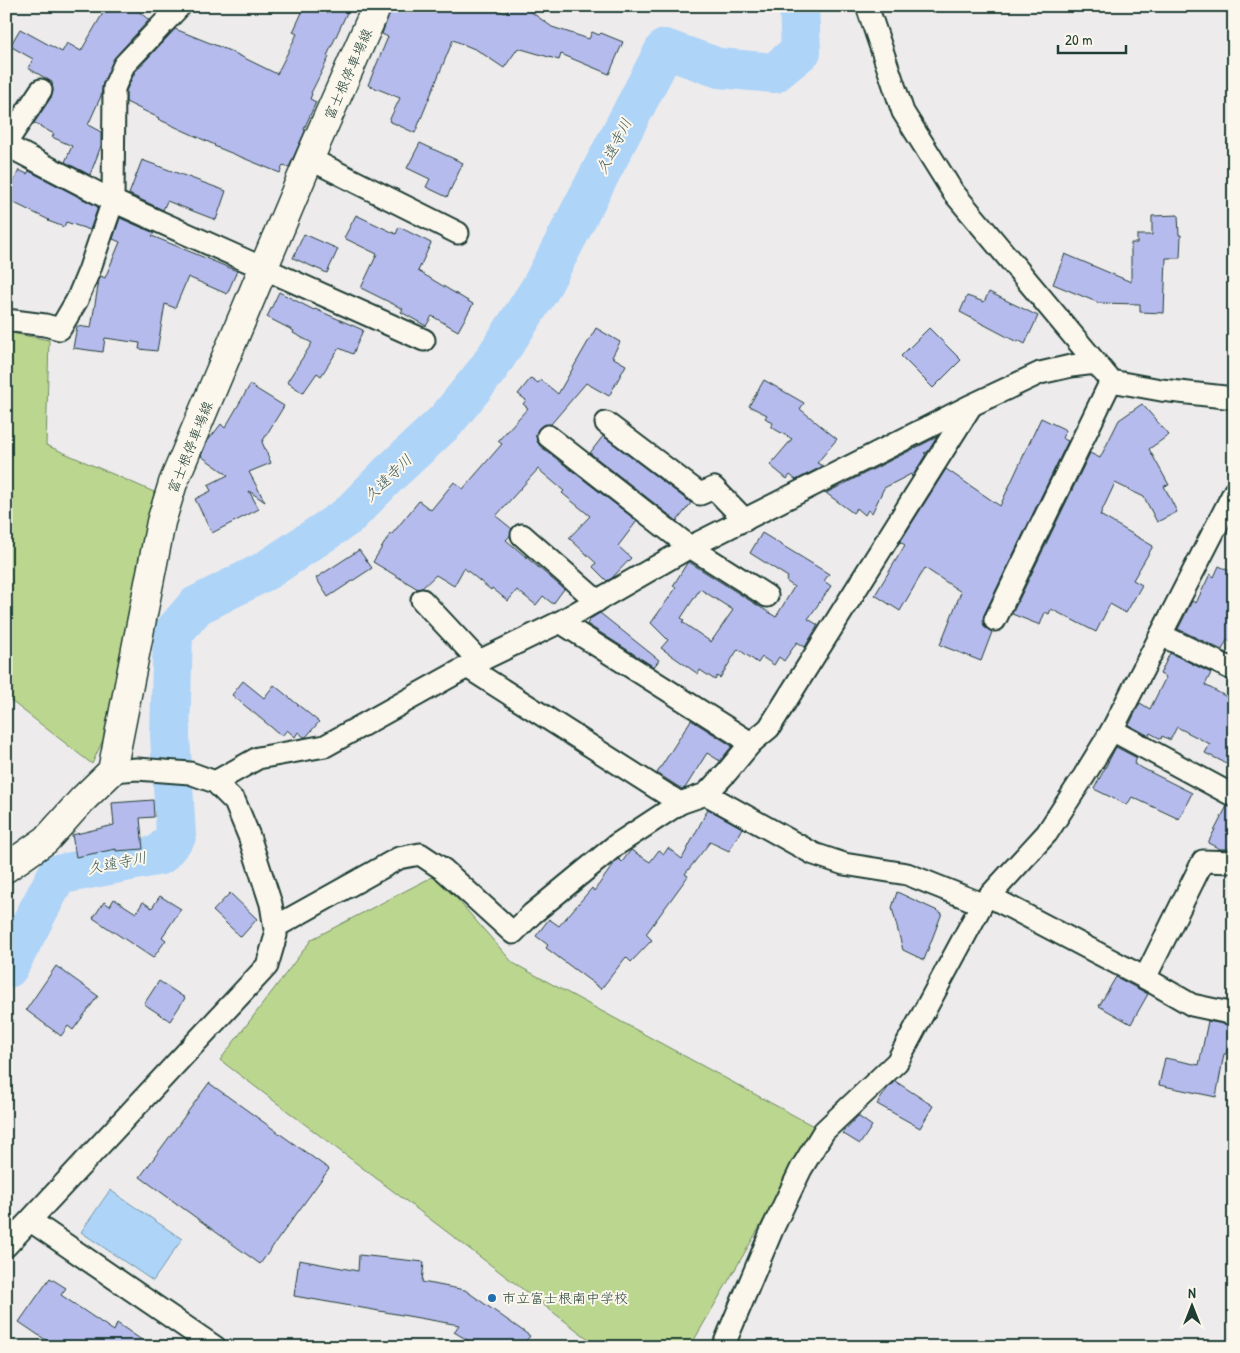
<svg xmlns="http://www.w3.org/2000/svg" width="1240" height="1353" font-family="'Patrick Hand','Klee One',sans-serif">
  <rect width="100%" height="100%" fill="#edebec"/>
  <filter id="ink" filterUnits="userSpaceOnUse"><feTurbulence type="fractalNoise" baseFrequency=".02" numOctaves="2"/><feDisplacementMap in="SourceGraphic" scale="10" xChannelSelector="R" yChannelSelector="G"/><feConvolveMatrix kernelMatrix="1 2 1 2 8 2 1 2 1" color-interpolation-filters="sRGB"/></filter>
  <g filter="url(#ink)">
    <!-- green -->
    <g fill="#bbd68e" stroke="#6d8a61">
      <polygon points="6,332 49,340 46,445 154,492 116,711 92,764 6,697"/>
      <polygon points="436,875 513,963 817,1128 690,1347 599,1347 220,1060 312,939"/>
    </g>
    <!-- water -->
    <polygon fill="#aed4f8" stroke="#7598aa" points="110,1190 182,1239 153,1281 81,1232"/>
    <g fill="none" stroke-linecap="round" stroke-linejoin="round">
      <!-- river -->
      <polyline stroke="#aed4f8" stroke-width="40" points="6,968 8,968 57,875 160,855 176,836 170,735 173,633 196,606 267,570 348,516 388,475 446,421 488,369 540,289 665,49 719,68 774,73 801,51 799,6"/>
    </g>
    <!-- building -->
    <g fill="#b6bbed" stroke="#1f3d34" fill-rule="evenodd">
      <polygon points="107,6 132,6 149,20 115,57 103,83 101,96 88,125 101,132 101,146 90,175 65,162 72,146 52,137 54,134 34,123 52,96 53,91 52,82 28,68 33,59 10,46 20,29 62,52 67,43 81,51"/>
      <polygon points="305,6 350,6 327,56 329,57 311,93 312,94 310,99 316,102 304,129 305,131 289,167 283,165 280,173 214,146 215,145 158,119 159,118 126,102 126,91 135,72 175,29 230,51 277,74 297,34 293,32"/>
      <polygon points="392,6 488,6 505,13 510,6 523,6 552,27 589,39 592,32 599,35 601,33 623,42 609,74 561,54 559,60 518,48 504,68 477,50 453,40 415,133 389,121 400,98 368,85 388,37 382,34"/>
      <polygon points="420,143 463,163 447,197 426,187 430,179 407,168"/>
      <polygon points="142,160 226,191 216,220 167,201 163,210 129,194"/>
      <polygon points="19,170 27,174 29,171 98,207 90,230 66,222 64,227 48,221 49,220 6,199 6,180 13,183"/>
      <polygon points="356,215 396,234 399,227 431,243 418,271 473,304 458,331 432,316 426,326 401,312 403,309 361,288 377,254 344,238"/>
      <polygon points="1178,215 1179,235 1181,235 1180,258 1166,258 1164,313 1140,312 1140,304 1099,303 1053,284 1065,254 1131,282 1131,243 1137,243 1137,235 1152,235 1152,216"/>
      <polygon points="120,218 154,233 152,236 237,271 227,294 188,277 175,308 165,304 157,351 139,349 140,343 105,338 103,352 73,348 77,326 91,328 99,280 101,276 105,278 120,242 113,239"/>
      <polygon points="304,234 338,249 327,273 293,258"/>
      <polygon points="279,292 314,310 315,309 363,330 353,354 339,348 321,376 317,373 303,393 287,382 312,343 293,333 294,331 267,317"/>
      <polygon points="989,292 1038,316 1025,344 1018,340 1017,342 960,312 967,296 984,302"/>
      <polygon points="596,328 620,342 612,357 626,365 609,396 586,383 551,424 543,425 538,429 536,435 537,441 540,446 637,521 618,546 631,558 612,578 607,581 593,567 596,563 569,538 590,516 562,493 564,491 538,469 496,516 512,529 510,536 506,540 564,589 553,604 543,596 536,605 517,590 508,601 492,588 491,590 464,568 454,586 436,575 422,588 418,589 373,562 390,534 392,534 419,501 431,510 454,482 463,489 502,444 498,441 528,408 523,404 526,400 518,394 531,378 538,383 541,380 558,394"/>
      <polygon points="929,328 961,360 933,388 901,356"/>
      <polygon points="764,380 804,403 800,409 837,439 817,463 823,466 796,480 790,475 787,479 770,465 792,439 771,427 773,423 765,418 767,415 749,406"/>
      <polygon points="250,385 284,406 262,442 271,463 249,472 265,502 249,491 259,509 212,533 195,499 211,491 208,485 228,475 201,456 207,442 221,424 225,428"/>
      <polygon points="1142,404 1169,435 1149,449 1169,485 1164,486 1177,512 1157,522 1144,497 1115,483 1100,515 1153,546 1133,580 1142,585 1126,613 1110,604 1096,632 1051,609 1049,614 1045,612 1040,625 1012,614 1090,453 1100,458 1119,420"/>
      <polygon points="1041,418 1066,430 1062,438 1068,441 984,615 983,620 984,627 992,632 981,661 940,645 961,592 925,568 900,611 875,595 905,545 900,542 946,469 1000,506"/>
      <polygon points="603,436 691,503 677,521 590,453"/>
      <polygon points="937,437 928,452 924,453 926,454 912,477 911,474 884,488 872,513 868,510 865,515 857,508 853,513 826,493"/>
      <path d="M 762,533 L 829,574 L 824,581 L 831,586 L 808,619 L 818,625 L 805,647 L 797,642 L 784,661 L 779,657 L 774,665 L 762,657 L 758,663 L 738,649 L 720,678 L 717,676 L 715,680 L 700,670 L 698,674 L 661,648 L 668,640 L 651,623 L 676,588 L 673,586 L 687,563 L 689,562 L 776,617 L 794,587 L 786,581 L 788,577 L 750,553 ZM 700,589 L 733,610 L 711,642 L 682,622 L 684,620 L 681,618 Z"/>
      <polygon points="359,550 372,568 328,597 316,578"/>
      <polygon points="1219,566 1234,573 1234,643 1227,640 1222,650 1178,629 1192,601 1196,603 1210,574 1214,577"/>
      <polygon points="600,613 659,660 654,667 587,624 590,619"/>
      <polygon points="1170,653 1211,673 1205,685 1234,701 1234,767 1205,753 1210,744 1177,727 1170,740 1162,736 1161,739 1150,733 1149,736 1129,725 1140,703 1150,709 1166,677 1160,674"/>
      <polygon points="243,681 264,698 274,685 319,722 306,737 304,737 298,732 295,737 287,730 282,736 232,695"/>
      <polygon points="691,720 732,746 720,761 707,753 685,788 682,789 657,773"/>
      <polygon points="1116,747 1137,758 1134,764 1192,793 1179,819 1132,797 1127,805 1094,789"/>
      <polygon points="153,800 154,817 140,818 143,849 116,851 116,849 76,857 72,835 114,825 112,803"/>
      <polygon points="1227,806 1234,808 1234,849 1220,849 1208,843"/>
      <polygon points="708,809 742,828 729,851 710,842 685,874 688,876 646,934 652,940 631,962 626,957 601,989 546,948 548,945 536,936 549,919 559,926 592,888 594,891 616,861 619,859 622,862 631,850 650,862 659,850 664,854 668,848 682,859"/>
      <polygon points="897,892 942,913 924,960 903,950 892,908"/>
      <polygon points="230,893 257,919 241,937 213,911"/>
      <polygon points="160,896 181,909 162,937 166,940 153,958 93,918 104,902 110,906 114,899 136,913 143,902 152,908"/>
      <polygon points="56,966 98,996 73,1030 68,1026 61,1036 26,1010"/>
      <polygon points="1116,977 1148,994 1131,1024 1099,1006"/>
      <polygon points="159,981 185,998 170,1021 144,1004"/>
      <polygon points="1208,1021 1234,1026 1234,1048 1228,1047 1226,1054 1224,1054 1216,1097 1159,1085 1165,1058 1199,1065"/>
      <polygon points="895,1081 933,1106 920,1128 877,1104 887,1089"/>
      <polygon points="209,1083 329,1169 260,1264 140,1177"/>
      <polygon points="858,1116 872,1126 860,1144 842,1133"/>
      <polygon points="359,1255 424,1262 422,1282 465,1290 530,1336 521,1347 479,1347 454,1332 459,1325 294,1296 299,1260 358,1271"/>
      <polygon points="50,1278 66,1288 61,1295 114,1331 117,1323 152,1347 56,1347 19,1322"/>
    </g>
    <g fill="none" stroke-linecap="round" stroke-linejoin="round">
      <!-- street casing -->
      <g stroke="#1f3d34" stroke-width="25">
        <g id="street">
          <polyline points="867,6 903,112 953,192 1096,363"/>
          <polyline points="6,143 41,90"/>
          <polyline points="6,145 113,201 424,340"/>
          <polyline points="310,159 458,233"/>
          <polyline points="6,320 45,325 60,329 77,300 89,271 113,201 114,88 124,65 180,6"/>
          <polyline points="606,423 700,494 714,488 745,520"/>
          <polyline points="548,436 690,547 767,596"/>
          <polyline points="522,535 597,601"/>
          <polyline points="422,600 479,661"/>
          <polyline points="995,620 1111,381"/>
          <polyline points="560,622 751,743"/>
          <polyline points="1161,635 1234,670"/>
          <polyline points="467,667 680,803"/>
          <polyline points="1112,730 1234,796"/>
          <polyline points="215,782 258,758 325,746 467,667 560,622 690,547 972,405 1040,373 1071,366 1096,363 1111,381 1161,390 1234,398"/>
          <polyline points="706,794 814,854 844,864 907,874 982,904"/>
          <polyline points="989,896 1145,978 1203,861 1234,862"/>
          <polyline points="275,927 399,858 420,854 444,870 513,933 532,914 616,845 680,803 706,794 727,772 751,743 769,728 971,406"/>
          <polyline points="1145,978 1192,1005 1234,1014"/>
          <polyline points="31,1221 215,1347"/>
          <polyline points="6,1246 267,966 276,935 271,904 249,836 235,802 215,782 190,773 137,769 112,771"/>
          <polyline points="723,1347 772,1230 801,1169 824,1131 897,1062 982,904 1047,833 1084,776 1112,730 1234,492"/>
        </g>
      </g>
      <!-- secondary casing -->
      <g stroke="#1f3d34" stroke-width="31">
        <polyline id="secondary" points="6,868 46,840 82,800 112,771 149,583 161,522 173,483 311,155 377,6"/>
      </g>
      <!-- street -->
      <use href="#street" stroke="#fbf7ec" stroke-width="21"/>
      <!-- secondary -->
      <use href="#secondary" stroke="#fbf7ec" stroke-width="28"/>
    </g>
  </g>
  <!-- markers -->
  <circle fill="#1f6fb2" stroke="#fbf7ec" stroke-width="2" cx="492" cy="1298" r="5"/>
  <g text-anchor="middle" stroke-width="4" stroke-linejoin="round" paint-order="stroke">
    <!-- street labels -->
    <g font-size="14" fill="#1f3d34" stroke="#fbf7ec">
      <text transform="translate(348 74) rotate(-66)" y="5">富士根停車場線</text>
      <text transform="translate(190 447) rotate(-68)" y="5">富士根停車場線</text>
    </g>
    <!-- poi labels -->
    <g font-size="14" fill="#1f3d34" stroke="#fbf7ec" text-anchor="start">
      <text x="502" y="1303">市立富士根南中学校</text>
    </g>
    <!-- water labels -->
    <g font-size="15" font-style="italic" fill="#3c5b5b" stroke="#fbf7ec">
      <text transform="translate(614 146) rotate(-63)" y="5">久遠寺川</text>
      <text transform="translate(388 478) rotate(-44)" y="5">久遠寺川</text>
      <text transform="translate(117 863) rotate(-11)" y="5">久遠寺川</text>
    </g>
  </g>
  <!-- margin -->
  <rect width="1240" height="1353" fill="none" stroke="#fbf7ec" stroke-width="25"/>
  <rect x="12" y="12" width="1215" height="1328" fill="none" stroke="#1f3d34" stroke-width="2" filter="url(#ink)"/>
  <!-- north arrow -->
  <g transform="translate(1192 1306)" stroke="#fbf7ec" stroke-width="4" paint-order="stroke">
  <path d="M0-4L9 19L0 12L-9 19Z" fill="#1f3d34"/>
  <text y="-8" font-size="14" font-weight="bold" text-anchor="middle" fill="#1f3d34">N</text>
  </g>
  <!-- scale -->
  <path d="M1058 45v8h68v-8" fill="none" stroke="#1f3d34" stroke-width="2.5"/>
  <text x="1065" y="45" font-size="15" fill="#1f3d34" stroke="#fbf7ec" stroke-width="4" paint-order="stroke">20 m</text>
</svg>
